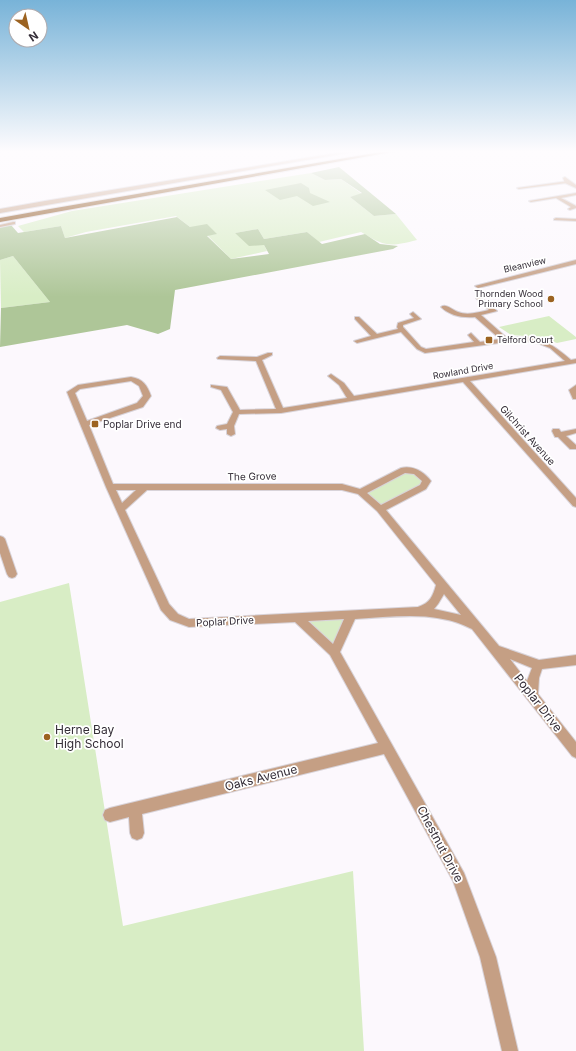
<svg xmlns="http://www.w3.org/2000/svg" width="576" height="1051" font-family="Inter,sans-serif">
  <rect width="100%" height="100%" fill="#fcf8fd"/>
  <!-- green -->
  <g fill="#d8edc5">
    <path d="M 311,173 L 325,180 L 341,179 L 362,194 L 350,197 L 374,216 L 396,214 L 417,240 C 389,247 386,247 361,232 L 319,242 L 307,232 L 264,239 L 258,229 L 235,233 L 264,245 L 267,251 L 231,259 L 207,235 L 216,234 L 190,227 L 176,216 L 86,232 L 65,238 L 61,226 L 24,232 L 18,226 L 72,211 Z"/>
    <polygon points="13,256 50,302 1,308 0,260"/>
    <polygon points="549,316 576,337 576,339 557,343 539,337 511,335 499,327"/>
    <polygon points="412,470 427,481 380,509 361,492"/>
    <polygon points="69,583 123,926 353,871 364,1051 0,1051 0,602"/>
    <polygon points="351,616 334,652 298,618"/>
  </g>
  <!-- forest -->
  <g fill="#aec698">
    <polygon points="339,167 396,214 374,216 350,197 362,193 341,179 325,180 311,173"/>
    <polygon points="301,183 309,188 310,193 330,202 313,206 297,196 280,200 265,190"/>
    <polygon points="177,217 190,227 207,224 217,234 207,236 231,259 269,254 264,245 249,246 235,233 258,229 264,239 307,232 322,244 365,234 380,244 398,246 393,249 175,290 170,329 158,334 127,325 0,347 1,308 50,302 13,256 0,260 0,227 11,225 18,233 61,226 65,238"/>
  </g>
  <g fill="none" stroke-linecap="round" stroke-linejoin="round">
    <!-- minor casing -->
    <g stroke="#d8d3d9" stroke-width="2">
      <g id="minor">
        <polygon points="568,181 567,183 519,189 517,188"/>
        <polygon points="576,193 576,195 561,198 576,206 576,208 570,210 568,209 571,207 556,198 531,202 529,201"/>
        <polygon points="556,218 576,219 576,221 554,220 554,219"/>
        <polygon points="13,222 15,222 15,224 0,227 0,225"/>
        <polygon points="576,260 576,264 478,288 475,286"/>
        <path d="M 479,296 L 497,311 L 481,315 L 507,338 C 537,334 549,341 571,360 L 576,359 L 576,363 L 470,381 L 576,498 L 576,507 L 573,506 L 463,382 L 281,413 L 239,414 L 234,426 L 235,434 L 231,436 L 227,434 L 227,429 L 220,430 L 216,428 L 217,426 L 227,424 L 233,412 L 221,390 L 211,387 L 211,385 L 227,387 L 240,410 L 276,409 L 256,361 L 218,359 L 217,358 L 220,356 L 257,357 L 268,353 L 272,353 L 272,355 L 262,360 L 283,408 L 347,398 L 339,385 L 328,376 L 331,374 L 344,383 L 354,396 L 565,361 L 550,348 L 540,344 L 522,340 L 425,353 L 417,349 L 401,332 L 357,343 L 354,341 L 371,336 L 355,319 L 355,317 L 359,317 L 377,334 L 398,329 L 397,327 L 398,323 L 414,318 L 410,314 L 413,312 L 421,319 L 403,325 L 403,327 L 421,347 L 426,349 L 474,342 L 468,335 L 471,333 L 480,342 L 500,339 L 475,317 C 463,318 450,316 441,307 C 446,303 452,310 458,312 C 468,316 479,312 489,310 L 477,299 L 476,298 Z"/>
        <path d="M 131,377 C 143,379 147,385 151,396 L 143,407 L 89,425 L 113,484 L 342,484 L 360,489 L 401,468 C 413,465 424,472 431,481 L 426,489 L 386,510 L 499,646 L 539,660 L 576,655 L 576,665 L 542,669 L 539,678 L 538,694 L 576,742 L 576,758 L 572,756 L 472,629 C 435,610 395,617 355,619 L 340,652 L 464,873 L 496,957 L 518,1051 L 502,1051 L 480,957 L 453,881 L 384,754 L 142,814 L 144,833 L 142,838 L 137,840 L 132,838 L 130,833 L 129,817 L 110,822 L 105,820 L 103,815 L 105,810 L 110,808 L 378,743 L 330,655 L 295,622 L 189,627 L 170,620 L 161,610 L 106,487 L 67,392 L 78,385 ZM 131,381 L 139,386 L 143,396 L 137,403 L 87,421 L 75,393 L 80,389 ZM 405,473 L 414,474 L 422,481 L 420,485 L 381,505 L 367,493 ZM 116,490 L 136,490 L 122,503 ZM 147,490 L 342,490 L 358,494 L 377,511 L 436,585 C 433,596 430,603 418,607 L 189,619 L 178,614 L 169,604 L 125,510 ZM 444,594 L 461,615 L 434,609 L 438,604 ZM 344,619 L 333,644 L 308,621 ZM 510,659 L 532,668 L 527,681 Z"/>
        <polygon points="576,385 576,399 573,399 569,390"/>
        <polygon points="553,429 559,429 561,432 576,429 576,433 566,436 576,445 576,449 570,449 558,437 555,437 552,431"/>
        <polygon points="0,536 3,537 5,539 17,574 15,577 12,578 9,577 7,574 0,553"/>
      </g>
    </g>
    <!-- tertiary casing -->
    <g stroke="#d8d3d9" stroke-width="2">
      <g id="tertiary">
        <polygon points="354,150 364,150 0,213 0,209 45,201"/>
        <polygon points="565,177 576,185 576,188 565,183 563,178"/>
      </g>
    </g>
    <!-- trunk casing -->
    <g stroke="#d8d3d9" stroke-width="2">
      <polygon id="trunk" points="392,150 403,150 0,222 0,218 50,209"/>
    </g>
    <!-- minor -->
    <use href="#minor" fill="#c59f84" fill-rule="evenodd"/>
    <!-- tertiary -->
    <use href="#tertiary" fill="#c59f84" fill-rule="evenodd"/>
    <!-- trunk -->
    <use href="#trunk" fill="#84460c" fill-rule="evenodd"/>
  </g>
  <!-- sky -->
  <linearGradient id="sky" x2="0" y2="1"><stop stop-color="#78b3d8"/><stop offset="0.51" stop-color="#fefcfe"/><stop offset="1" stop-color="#fefcfe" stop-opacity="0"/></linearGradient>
  <rect width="576" height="297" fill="url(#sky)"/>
  <!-- markers -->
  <g fill="#9c6321" stroke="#fff" stroke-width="1.5">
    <circle cx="551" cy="299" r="4"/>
    <rect x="485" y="336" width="8" height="8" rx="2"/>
    <rect x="91" y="420" width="8" height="8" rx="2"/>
    <circle cx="47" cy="737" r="4"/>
  </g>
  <g text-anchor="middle" stroke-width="3.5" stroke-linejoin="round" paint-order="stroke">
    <!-- far-street labels -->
    <g font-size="9" fill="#342d37" stroke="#fff">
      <text transform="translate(525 265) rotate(-13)" y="3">Bleanview</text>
      <text transform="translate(463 371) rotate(-10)" y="3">Rowland Drive</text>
    </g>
    <!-- far-poi labels -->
    <g font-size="9" fill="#342d37" stroke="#fff" text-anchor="end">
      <text x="543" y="297">Thornden Wood<tspan x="543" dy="10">Primary School</tspan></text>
      <text x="497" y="343" text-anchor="start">Telford Court</text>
    </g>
    <!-- poi labels -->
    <g font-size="10" fill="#342d37" stroke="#fff" text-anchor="start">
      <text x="103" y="428">Poplar Drive end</text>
    </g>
    <!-- street labels -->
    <g font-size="10" fill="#342d37" stroke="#fff">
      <text transform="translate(528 435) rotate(48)" y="4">Gilchrist Avenue</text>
      <text transform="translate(252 476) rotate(-1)" y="4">The Grove</text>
      <text transform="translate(225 621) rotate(-3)" y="4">Poplar Drive</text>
    </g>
    <!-- near-street labels -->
    <g font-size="12" fill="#342d37" stroke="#fff">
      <text transform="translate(538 703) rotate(52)" y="4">Poplar Drive</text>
      <text transform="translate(261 778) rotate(-14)" y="4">Oaks Avenue</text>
      <text transform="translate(440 844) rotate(62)" y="4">Chestnut Drive</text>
    </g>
    <!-- near-poi labels -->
    <g font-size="12" fill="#342d37" stroke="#fff" text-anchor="start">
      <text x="55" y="734">Herne Bay<tspan x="55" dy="14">High School</tspan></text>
    </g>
  </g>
  <!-- north arrow -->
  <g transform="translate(28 28) rotate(146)"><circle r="19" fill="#ffffff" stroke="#aeabaf"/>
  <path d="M0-3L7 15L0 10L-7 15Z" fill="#9c6321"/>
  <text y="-6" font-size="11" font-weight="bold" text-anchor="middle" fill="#342d37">N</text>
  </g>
</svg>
